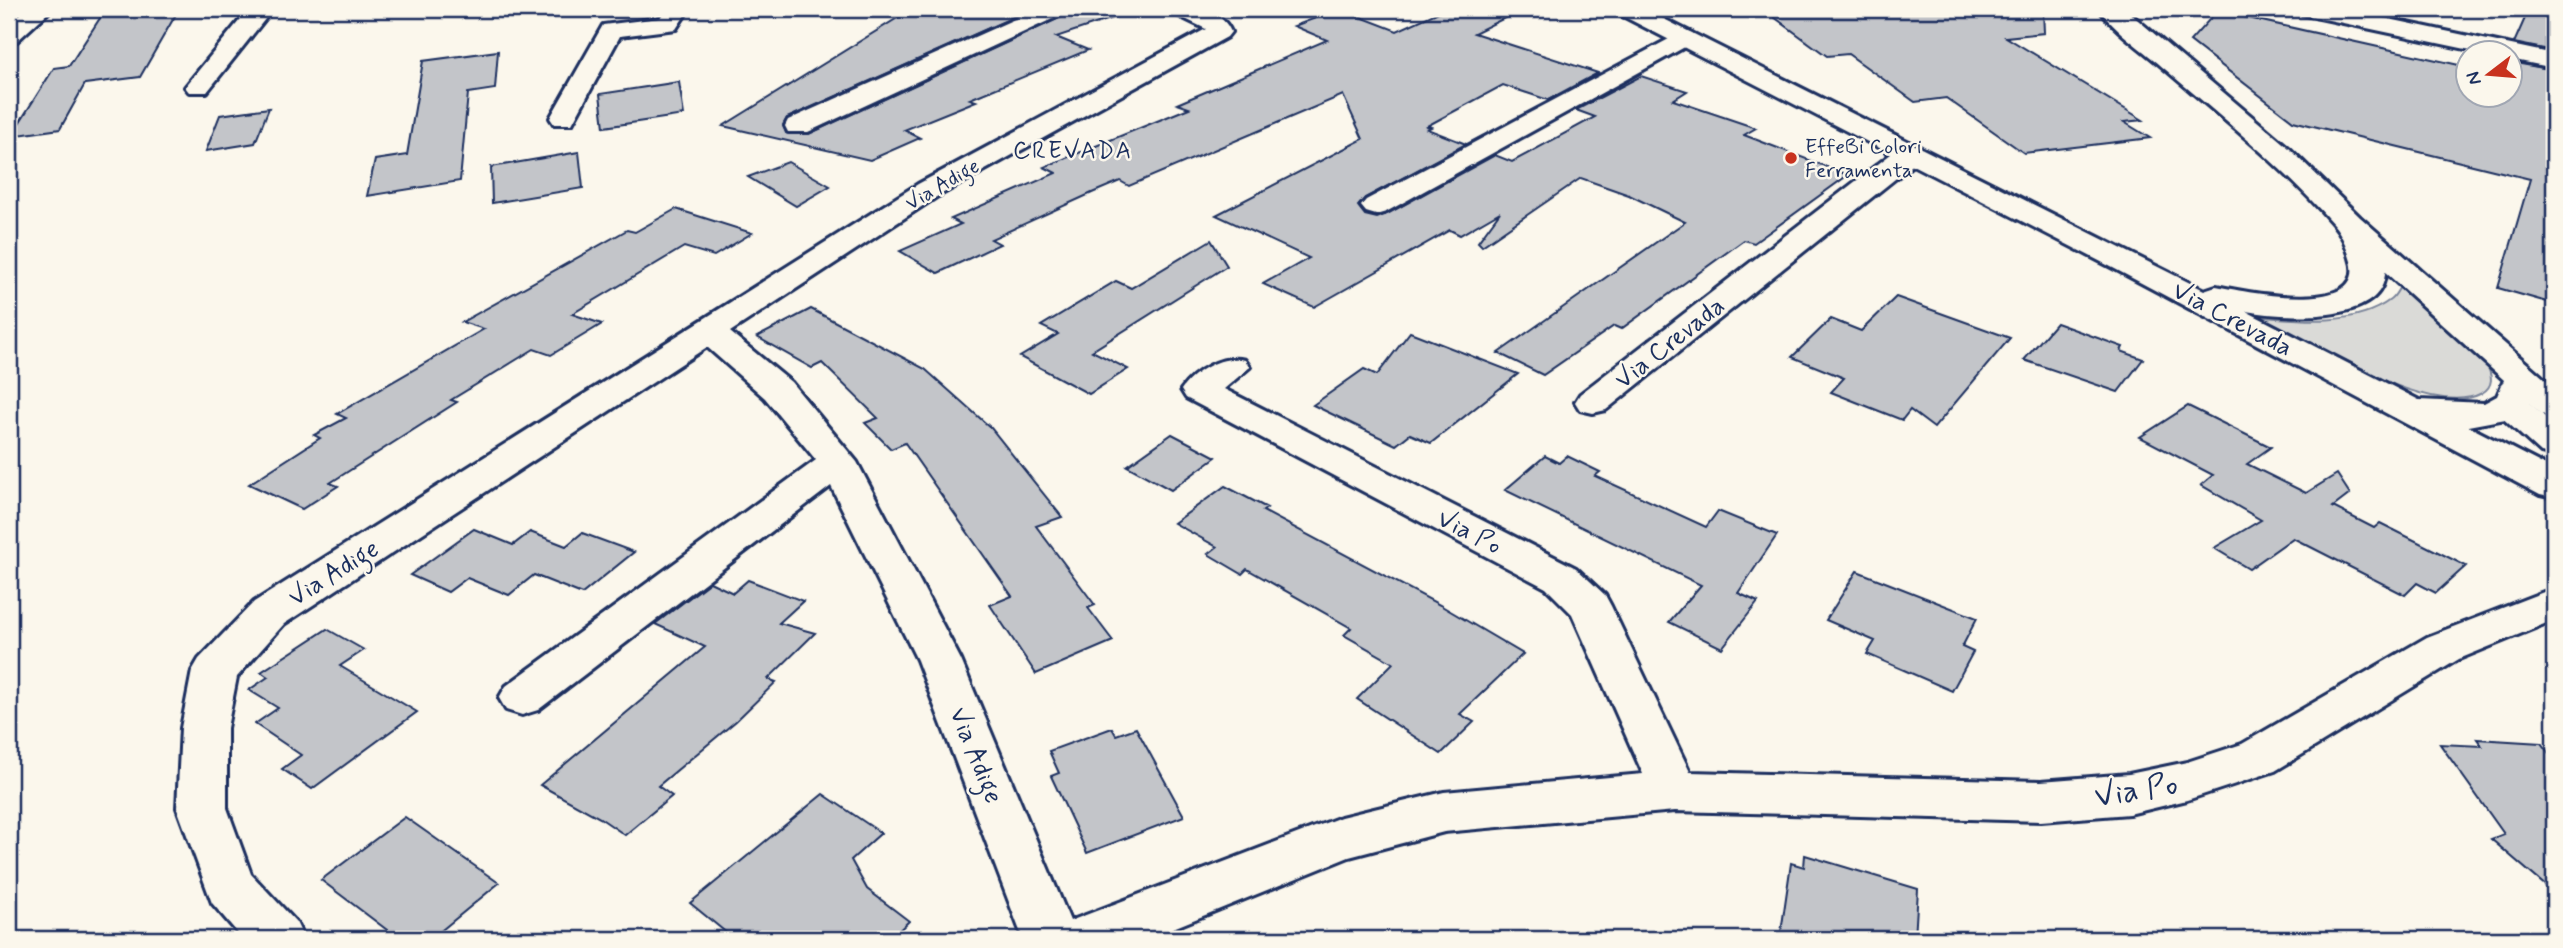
<svg xmlns="http://www.w3.org/2000/svg" width="2563" height="948" font-family="Mynerve,sans-serif">
  <rect width="100%" height="100%" fill="#fbf7ec"/>
  <filter id="ink" filterUnits="userSpaceOnUse"><feTurbulence type="fractalNoise" baseFrequency=".0143" numOctaves="2"/><feDisplacementMap in="SourceGraphic" scale="14" xChannelSelector="R" yChannelSelector="G"/><feConvolveMatrix kernelMatrix="1 2 1 2 8 2 1 2 1" color-interpolation-filters="sRGB"/></filter>
  <g filter="url(#ink)">
    <!-- green -->
    <path fill="#dadad7" stroke="#7a849a" stroke-width="2" d="M 2402,284 L 2487,365 C 2492,376 2494,386 2482,393 C 2440,416 2351,365 2313,346 C 2295,336 2273,328 2256,316 C 2297,320 2354,327 2390,300 C 2396,296 2398,289 2402,284 Z"/>
    <!-- building -->
    <g fill="#c3c5c9" stroke="#1b2f5e" stroke-width="2">
      <polygon points="156,9 179,9 140,77 85,84 60,129 11,136 54,68 69,66 102,15"/>
      <polygon points="912,9 1031,9 787,118 783,125 786,133 809,134 1064,16 1070,9 1120,9 1122,15 1056,37 1088,50 970,99 976,101 904,130 920,138 870,160 723,126"/>
      <polygon points="1340,9 1397,31 1445,9 1523,9 1474,33 1598,73 1548,100 1503,85 1427,126 1431,127 1427,129 1466,144 1365,198 1358,206 1365,215 1377,218 1387,214 1495,155 1512,162 1595,117 1576,110 1641,76 1687,91 1673,100 1756,128 1744,135 1848,175 1754,243 1744,240 1621,329 1614,326 1543,375 1498,353 1685,222 1629,195 1581,178 1482,246 1478,242 1500,212 1460,235 1450,230 1314,307 1263,284 1309,258 1216,215 1363,139 1343,95 1129,186 1120,181 1092,193 991,239 1000,244 938,273 900,251 961,224 951,219 1056,173 1044,167 1189,108 1177,104 1327,40 1294,26"/>
      <polygon points="1763,9 2043,9 2044,33 2006,37 2143,120 2124,122 2150,138 2024,153 1946,98 1915,102 1848,54 1827,56"/>
      <polygon points="2529,9 2554,9 2554,51 2514,43"/>
      <polygon points="2217,11 2468,67 2468,94 2510,94 2510,62 2554,70 2554,304 2498,288 2530,179 2293,121 2190,41"/>
      <polygon points="498,51 495,89 468,93 460,181 367,196 375,160 407,155 423,61"/>
      <polygon points="679,82 684,115 604,127 600,94"/>
      <polygon points="269,108 255,143 206,151 220,115"/>
      <polygon points="579,152 583,188 492,203 491,167"/>
      <polygon points="788,162 830,186 796,206 748,177"/>
      <polygon points="676,209 752,233 714,256 684,247 572,314 602,324 551,355 534,349 451,400 457,402 330,483 338,486 302,509 249,484 320,438 314,435 346,418 337,414 484,329 462,322 627,230 635,232"/>
      <polygon points="1211,240 1227,266 1092,351 1128,369 1089,394 1020,357 1058,334 1041,326 1116,281 1131,288"/>
      <polygon points="1896,297 2010,338 1934,428 1910,410 1902,420 1831,392 1844,378 1792,357 1831,319 1861,331"/>
      <polygon points="811,309 925,369 991,428 1062,517 1036,526 1095,605 1088,608 1113,641 1036,674 990,605 1012,596 905,443 891,449 865,423 878,418 822,363 812,368 757,337"/>
      <polygon points="2056,323 2123,347 2121,351 2143,359 2118,392 2024,360"/>
      <polygon points="1410,332 1518,374 1431,443 1410,434 1396,445 1313,405 1364,369 1377,375"/>
      <polygon points="2188,406 2271,447 2247,464 2306,493 2337,474 2350,494 2333,507 2374,528 2380,523 2466,566 2436,593 2417,583 2405,595 2293,538 2249,569 2214,548 2261,520 2201,485 2213,475 2140,437"/>
      <polygon points="1172,434 1216,457 1171,490 1127,466"/>
      <polygon points="1545,456 1559,463 1567,456 1600,472 1595,476 1706,527 1718,511 1777,535 1738,593 1758,602 1722,648 1669,622 1701,585 1505,490"/>
      <polygon points="1225,486 1267,508 1263,511 1440,605 1523,654 1460,714 1474,722 1441,754 1357,699 1393,663 1344,635 1351,628 1247,569 1242,574 1208,554 1217,547 1174,523"/>
      <polygon points="474,529 513,545 530,532 566,546 582,533 634,552 582,594 534,575 509,595 467,578 448,592 410,575"/>
      <polygon points="1857,571 1977,618 1962,647 1973,652 1952,691 1867,654 1875,641 1826,620"/>
      <polygon points="748,580 803,601 779,623 815,633 768,679 776,682 736,721 658,786 672,796 625,835 600,818 540,785 705,647 655,624 710,582 733,593"/>
      <polygon points="327,629 364,650 340,666 417,712 312,789 282,769 301,755 255,724 278,708 249,690 268,677 261,672"/>
      <polygon points="1112,728 1116,735 1136,728 1184,816 1087,853 1051,776 1059,773 1049,751"/>
      <polygon points="2477,739 2541,743 2554,760 2554,893 2491,839 2504,834 2440,744 2482,746"/>
      <polygon points="823,794 881,833 851,860 867,889 909,921 890,939 734,939 690,903"/>
      <polygon points="405,817 499,883 431,939 399,939 321,880"/>
      <polygon points="1805,855 1918,889 1915,939 1780,939 1791,863 1804,867"/>
    </g>
    <g fill="none" stroke-linecap="round" stroke-linejoin="round">
      <!-- minor casing -->
      <g stroke="#1b2f5e" stroke-width="6">
        <g id="minor">
          <polygon points="249,9 273,9 207,92 189,92 185,87 189,82"/>
          <polygon points="666,9 689,9 676,29 620,36 572,124 554,124 550,118 603,25 660,18"/>
          <polygon points="1037,9 1067,9 1063,14 808,132 788,132 785,126 788,120"/>
          <path d="M 1171,9 C 1194,8 1221,8 1231,32 L 1227,37 L 938,196 L 730,332 L 791,382 L 857,462 L 961,660 L 1070,921 L 1341,817 L 1444,792 L 1643,774 L 1572,614 L 1546,588 L 1186,398 L 1181,390 C 1194,371 1223,354 1245,360 L 1250,367 L 1224,389 L 1576,568 L 1605,595 L 1611,606 L 1690,772 L 2041,781 L 2129,774 L 2187,762 L 2242,744 L 2427,637 L 2554,588 L 2554,620 L 2459,659 L 2275,771 L 2187,800 L 2129,814 L 2041,821 L 1675,811 L 1444,832 L 1349,857 L 1146,939 L 1023,939 L 917,660 L 831,486 L 538,710 L 522,715 L 506,710 L 499,698 L 506,686 L 816,460 L 765,398 L 707,347 L 284,624 L 237,677 L 227,728 L 227,808 L 251,874 L 296,922 L 304,939 L 243,939 L 212,903 L 177,808 L 181,728 L 192,671 L 199,659 L 254,602 L 918,184 L 1206,29 L 1175,14 Z"/>
          <polygon points="2298,9 2342,9 2554,54 2554,68 2510,59 2510,52 2480,52 2310,16 2302,14"/>
          <polygon points="1684,31 1692,33 1696,38 1692,43 1386,212 1376,215 1366,212 1361,206 1366,200"/>
          <polygon points="1910,145 1920,147 1924,153 1920,159 1606,410 1593,413 1580,410 1575,402 1580,394 1900,147"/>
          <polygon points="2511,395 2524,398 2554,425 2554,456 2541,453 2498,414 2493,406 2498,398"/>
        </g>
      </g>
      <!-- major casing -->
      <g stroke="#1b2f5e" stroke-width="6">
        <g id="major">
          <polygon points="26,9 52,9 17,41 9,43 9,24"/>
          <path d="M 1615,9 L 1644,9 L 2204,290 L 2216,286 C 2245,292 2371,318 2350,258 C 2347,247 2341,233 2334,225 C 2284,167 2223,119 2166,70 C 2145,51 2115,32 2099,9 L 2125,9 L 2289,148 L 2360,217 L 2554,387 L 2554,417 L 2541,414 L 2529,403 L 2511,418 L 2468,426 L 2554,470 L 2554,498 L 2540,495 L 2115,269 L 1619,14 ZM 2385,272 L 2504,380 L 2497,396 L 2484,403 L 2419,400 L 2246,311 C 2281,317 2384,326 2385,272 Z"/>
        </g>
      </g>
      <!-- minor -->
      <use href="#minor" fill="#fbf7ec" fill-rule="evenodd"/>
      <!-- major -->
      <use href="#major" fill="#fbf7ec" fill-rule="evenodd"/>
    </g>
  </g>
  <!-- markers -->
  <circle fill="#c8321e" stroke="#fbf7ec" stroke-width="2.5" cx="1791" cy="158" r="7"/>
  <g text-anchor="middle" stroke-width="5" stroke-linejoin="round" paint-order="stroke">
    <!-- far-poi labels -->
    <g font-size="21" fill="#1b2f5e" stroke="#fbf7ec" text-anchor="start">
      <text x="1805" y="153">EffeBi Colori<tspan x="1805" dy="24">Ferramenta</tspan></text>
    </g>
    <!-- far-street labels -->
    <g font-size="21" fill="#1b2f5e" stroke="#fbf7ec">
      <text transform="translate(942 184) rotate(-30)" y="7">Via Adige</text>
    </g>
    <!-- far-quarter labels -->
    <g font-size="24" letter-spacing="2" fill="#1b2f5e" stroke="#fbf7ec">
      <text x="1073" y="158">CREVADA</text>
    </g>
    <!-- street labels -->
    <g font-size="26" fill="#1b2f5e" stroke="#fbf7ec">
      <text transform="translate(2233 318) rotate(28)" y="9">Via Crevada</text>
      <text transform="translate(1669 342) rotate(-38)" y="9">Via Crevada</text>
      <text transform="translate(1470 531) rotate(27)" y="9">Via Po</text>
      <text transform="translate(333 572) rotate(-32)" y="9">Via Adige</text>
      <text transform="translate(977 755) rotate(68)" y="9">Via Adige</text>
    </g>
    <!-- near-street labels -->
    <g font-size="32" fill="#1b2f5e" stroke="#fbf7ec">
      <text transform="translate(2136 789) rotate(-9)" y="11">Via Po</text>
    </g>
  </g>
  <!-- margin -->
  <rect width="2563" height="948" fill="none" stroke="#fbf7ec" stroke-width="35"/>
  <rect x="18" y="18" width="2528" height="913" fill="none" stroke="#1b2f5e" stroke-width="2.5" filter="url(#ink)"/>
  <!-- north arrow -->
  <g transform="translate(2489 74) rotate(254)"><circle r="33" fill="#fbf7ec" stroke="#a1a7b3" stroke-width="2"/>
  <path d="M0-5L12 26L0 18L-12 26Z" fill="#c8321e"/>
  <text y="-10" font-size="19" font-weight="bold" text-anchor="middle" fill="#1b2f5e">N</text>
  </g>
</svg>
